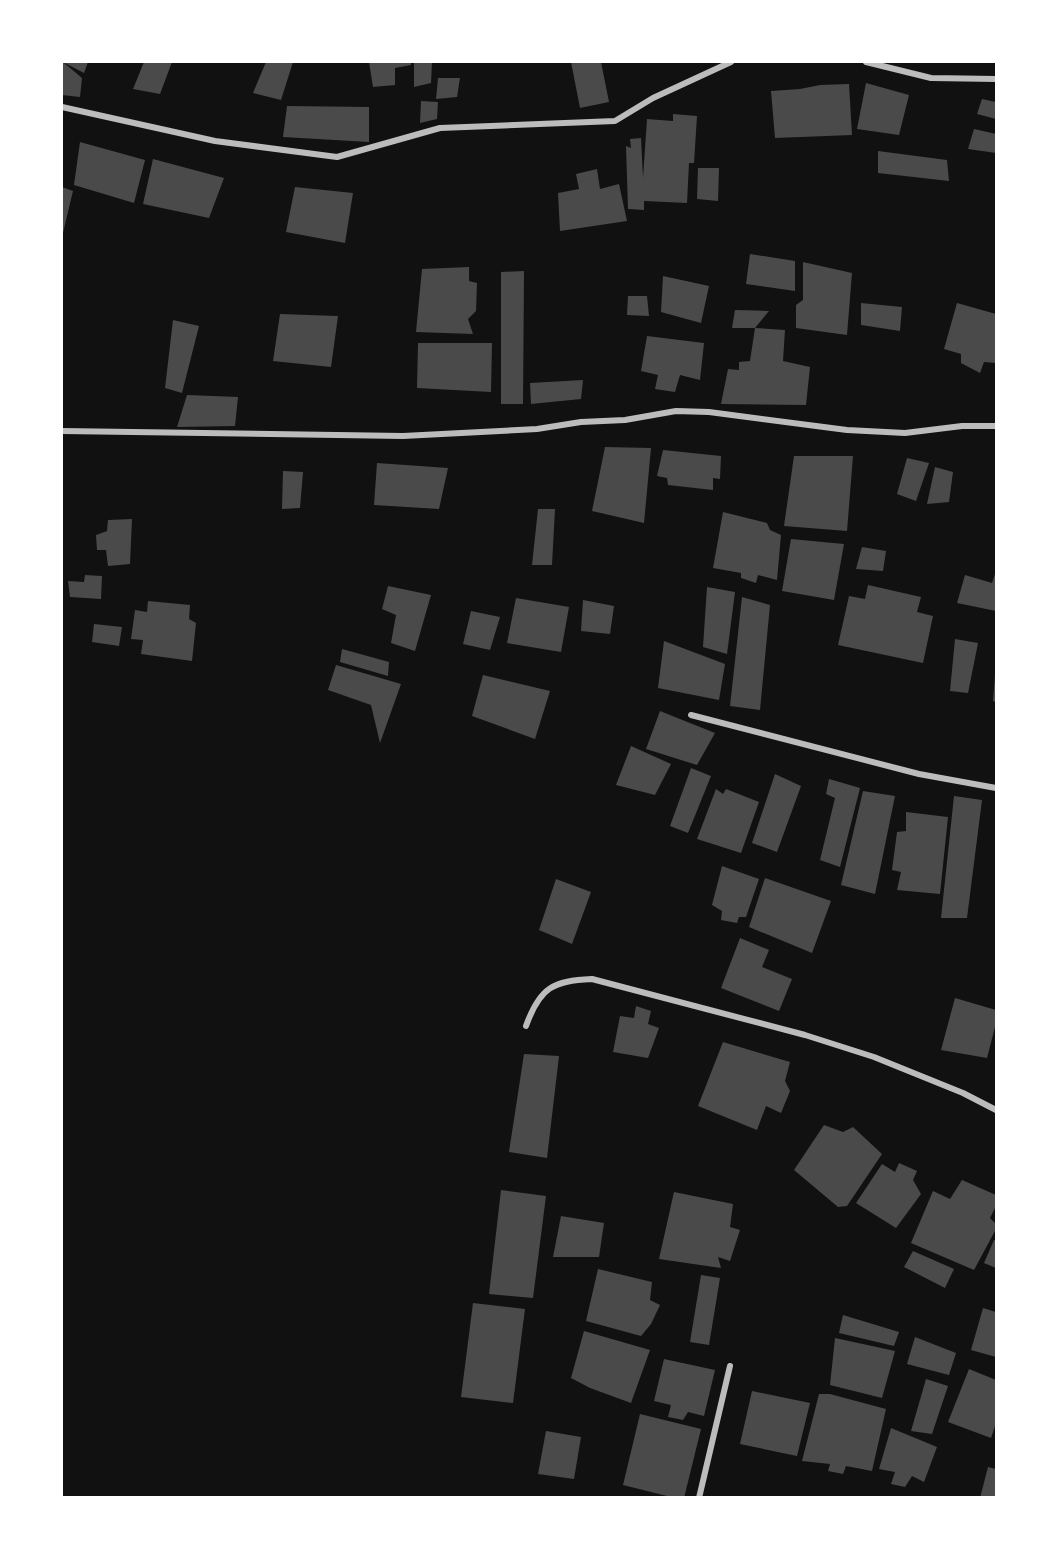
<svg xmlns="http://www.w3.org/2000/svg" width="1058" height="1559" font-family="Overpass,sans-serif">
  <rect width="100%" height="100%" fill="#111"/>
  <!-- building -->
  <g fill="#4a4a4a">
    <polygon points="62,62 88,62 84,73 63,62 82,78 80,97 62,95"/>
    <polygon points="144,62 172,62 160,94 133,89"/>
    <polygon points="266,62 293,62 281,100 253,93"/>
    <polygon points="369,62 411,62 411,65 395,68 395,85 373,87"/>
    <polygon points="414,62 432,62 431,83 414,87"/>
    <polygon points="571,62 601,62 609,102 580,108"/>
    <polygon points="438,78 460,78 457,97 436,99"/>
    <polygon points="866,83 909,95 899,135 857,129"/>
    <polygon points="849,84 852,135 775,138 771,91 800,89 820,85"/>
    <polygon points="982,99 996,102 996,119 977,114"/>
    <polygon points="421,101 438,102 437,119 420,123"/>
    <polygon points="287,106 369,107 369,142 283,137"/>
    <polygon points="673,114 697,116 694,163 689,163 687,203 644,201 644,210 628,209 626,146 631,148 630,139 641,138 643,178 647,119 673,121"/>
    <polygon points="974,129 996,134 996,153 968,149"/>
    <polygon points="80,142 145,160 134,203 74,185"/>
    <polygon points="878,151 947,160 949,181 878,173"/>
    <polygon points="153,159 224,178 209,218 143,204"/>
    <polygon points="698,168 719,168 718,201 697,199"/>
    <polygon points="597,169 600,189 619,184 627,221 560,231 558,193 579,189 576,174"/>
    <polygon points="62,187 73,191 62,237"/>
    <polygon points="295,187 353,193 345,243 286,232"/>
    <polygon points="750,254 795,261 795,291 746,284"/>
    <polygon points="803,262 852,273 847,335 796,328 796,305 803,300"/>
    <polygon points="469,267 469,281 477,283 476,311 468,319 473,334 416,332 422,269"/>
    <polygon points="524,271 523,404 501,404 501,272"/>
    <polygon points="663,276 709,286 701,323 661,312"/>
    <polygon points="628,296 647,296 649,316 627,315"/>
    <polygon points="861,303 902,307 900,331 861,325"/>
    <polygon points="957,303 996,314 996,363 984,362 980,373 961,363 961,354 944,349"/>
    <polygon points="735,310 769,311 755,328 785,330 783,361 810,367 806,405 721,404 728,369 739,370 739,362 750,361 755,328 732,328"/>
    <polygon points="280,314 338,316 331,367 273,361"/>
    <polygon points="173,320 199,326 182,393 165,388"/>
    <polygon points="647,336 704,343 700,380 680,375 675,392 655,389 658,375 641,371"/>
    <polygon points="418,343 492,343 491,392 417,388"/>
    <polygon points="583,380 581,399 531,404 530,383"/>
    <polygon points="187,395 238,397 235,426 177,427"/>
    <polygon points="605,447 651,448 644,523 592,511"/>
    <polygon points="663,450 721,456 720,479 713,478 713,490 668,485 667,478 657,476"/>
    <polygon points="794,456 853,456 847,531 784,526"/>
    <polygon points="907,458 929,463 916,501 897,494"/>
    <polygon points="377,463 448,468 439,509 374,505"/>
    <polygon points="935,467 953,472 949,502 927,504"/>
    <polygon points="283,471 303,472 300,508 282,509"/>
    <polygon points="538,509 555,509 552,565 532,565"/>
    <polygon points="723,512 767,523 770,530 781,535 777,580 758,575 756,583 741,578 741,573 713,568"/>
    <polygon points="132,519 130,564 108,566 106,550 97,550 96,535 107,531 108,520"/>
    <polygon points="791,539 844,544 834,600 782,591"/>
    <polygon points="862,547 886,551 883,571 856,569"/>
    <polygon points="996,571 996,611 957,603 965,575 992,583"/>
    <polygon points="85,575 102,576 101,599 70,597 68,581 84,582"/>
    <polygon points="868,585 921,597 917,612 933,616 923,663 838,645 849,596 865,599"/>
    <polygon points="388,586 431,595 415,651 391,643 396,615 382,609"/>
    <polygon points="707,587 735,592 727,654 703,647"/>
    <polygon points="742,597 770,605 760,710 730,706"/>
    <polygon points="516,598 569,607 561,652 507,643"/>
    <polygon points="583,600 614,606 610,634 581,631"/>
    <polygon points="148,601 190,605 189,619 196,623 192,661 141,654 143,640 131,639 135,610 147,612"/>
    <polygon points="471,611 500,617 490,650 463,644"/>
    <polygon points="94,624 122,627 119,646 92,642"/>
    <polygon points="955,639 978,643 968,693 950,691"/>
    <polygon points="664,641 725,664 719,700 658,688"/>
    <polygon points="342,649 389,662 388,676 340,662"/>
    <polygon points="336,665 401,684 380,743 371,705 328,690"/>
    <polygon points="483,675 550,691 535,739 472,716"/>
    <polygon points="995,675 996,675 996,702 993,701"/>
    <polygon points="660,711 715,733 697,765 646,749"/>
    <polygon points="631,746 671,764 655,795 616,785"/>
    <polygon points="691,768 711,776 688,833 670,826"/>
    <polygon points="775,774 801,786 777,852 752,843"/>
    <polygon points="829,779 860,788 840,867 820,860 835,798 826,794"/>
    <polygon points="716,789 723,794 726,789 759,802 741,853 697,839"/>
    <polygon points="863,791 895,796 875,894 841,885"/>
    <polygon points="954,796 982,800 967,918 941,918"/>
    <polygon points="906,812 948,817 940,894 897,890 901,872 892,870 897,832 906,831"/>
    <polygon points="722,866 759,879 746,917 739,917 737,923 721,920 722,911 712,905"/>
    <polygon points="765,878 831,901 812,953 749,927"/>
    <polygon points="556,879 591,892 572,944 539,930"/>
    <polygon points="740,938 769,950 762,967 792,979 779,1011 721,988"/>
    <polygon points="955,998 996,1010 996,1023 987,1058 941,1050"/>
    <polygon points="636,1006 651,1011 648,1024 659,1028 648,1058 613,1052 620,1016 634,1018"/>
    <polygon points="723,1042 790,1062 785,1081 790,1091 781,1113 766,1106 757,1130 698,1106"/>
    <polygon points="524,1054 559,1056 547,1158 509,1152"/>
    <polygon points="824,1125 843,1132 853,1127 882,1154 847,1206 838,1207 794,1170"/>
    <polygon points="899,1163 917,1171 913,1180 921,1194 896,1228 856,1203 882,1164 895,1172"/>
    <polygon points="962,1180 996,1195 996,1206 990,1218 996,1224 996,1229 974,1270 911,1243 933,1191 950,1199"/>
    <polygon points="501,1190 546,1196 533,1298 489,1294"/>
    <polygon points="674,1192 733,1204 730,1227 740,1230 730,1261 718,1257 721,1268 659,1259"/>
    <polygon points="561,1216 604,1223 599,1257 553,1257"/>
    <polygon points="994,1240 996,1240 996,1268 984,1263"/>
    <polygon points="913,1251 954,1269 945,1288 904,1267"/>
    <polygon points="598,1269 652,1282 650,1300 660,1305 651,1324 641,1336 586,1321"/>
    <polygon points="701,1275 720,1278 709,1345 690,1342"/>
    <polygon points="473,1303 525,1309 513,1403 461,1397"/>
    <polygon points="983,1308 996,1312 996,1357 971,1350"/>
    <polygon points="843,1315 899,1332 894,1346 839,1333"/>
    <polygon points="584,1331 650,1350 631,1403 590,1388 571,1378"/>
    <polygon points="915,1337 956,1353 949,1375 907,1364"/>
    <polygon points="835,1338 895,1351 882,1398 830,1385"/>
    <polygon points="664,1359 715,1370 704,1416 688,1412 683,1420 668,1417 671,1405 654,1401"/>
    <polygon points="969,1369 996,1380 996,1423 991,1438 948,1422"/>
    <polygon points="926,1379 948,1386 932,1434 911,1431"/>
    <polygon points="752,1391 810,1403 797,1456 740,1444"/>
    <polygon points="819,1394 830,1394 886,1409 872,1471 846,1466 843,1474 828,1471 830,1464 802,1461"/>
    <polygon points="640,1414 701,1429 684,1498 675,1498 623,1485"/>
    <polygon points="891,1428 937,1447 924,1482 912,1476 905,1487 891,1484 895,1472 879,1469"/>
    <polygon points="546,1431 581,1437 574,1479 538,1474"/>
    <polygon points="988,1467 996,1469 996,1498 980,1498"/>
  </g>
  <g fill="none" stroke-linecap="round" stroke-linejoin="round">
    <!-- minor -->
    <g stroke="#bcbcbc" stroke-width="6">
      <polyline points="866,62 931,78 996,79"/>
      <polyline points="62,107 215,141 337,157 440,128 615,121 653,98 731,62"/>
      <polyline points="62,431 403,436 537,429 581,422 625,420 676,411 709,412 847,430 905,433 962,426 996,426"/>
      <polyline points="691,715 919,774 996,788"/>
      <path d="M 526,1026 C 540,987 553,981 592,979 L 805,1035 L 874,1057 L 963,1093 L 996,1110"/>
      <polyline points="699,1498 730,1366"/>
    </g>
  </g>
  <!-- border -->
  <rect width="1058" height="1559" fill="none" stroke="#ffffff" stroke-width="126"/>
</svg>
